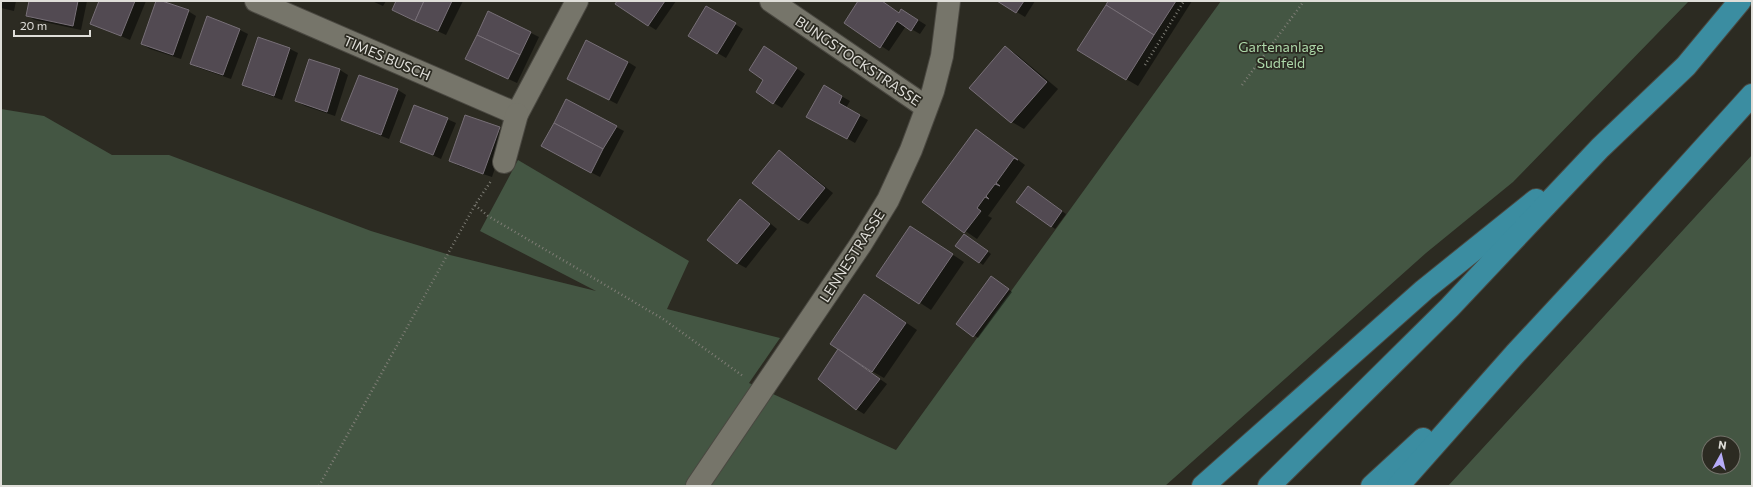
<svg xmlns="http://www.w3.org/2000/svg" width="1753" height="487" font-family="Commissioner,sans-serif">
  <rect width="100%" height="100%" fill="#2c2b22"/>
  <!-- green -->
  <g fill="#445643" fill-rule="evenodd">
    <polygon points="1221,1 1689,1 1513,182 1426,253 1165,486 1,486 1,109 44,116 112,155 169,155 371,231 450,255 596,291 480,231 518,160 689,261 667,309 780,338 749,383 896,450"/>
    <path d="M 1752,155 L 1752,486 L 1448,486 ZM 1709,443 L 1733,443 L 1733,467 L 1709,467 Z"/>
  </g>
  <!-- shadow -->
  <g fill="#0007">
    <polygon points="1,1 16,1 14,11 1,8"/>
    <polygon points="30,1 87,1 81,30 35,20 27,16"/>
    <polygon points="100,1 146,1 130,40 91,23"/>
    <polygon points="157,1 188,11 196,16 181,59 150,49 142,44"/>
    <polygon points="372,1 386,1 383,6"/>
    <polygon points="397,1 463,1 446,35 401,14"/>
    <polygon points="619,1 676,1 656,30 648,25"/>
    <polygon points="860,1 881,1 900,14 910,15 926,25 920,34 906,26 889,51 845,23"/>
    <polygon points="999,1 1035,1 1025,17"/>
    <polygon points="1109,1 1192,1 1138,86 1126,79"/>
    <polygon points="707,7 743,29 726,58 689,36"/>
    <polygon points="240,30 248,34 231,79 199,68 191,63"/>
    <polygon points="531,33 539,37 517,83 475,63"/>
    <polygon points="1005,47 1016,54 1058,89 1024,129 1012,122 971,88"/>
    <polygon points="290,49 298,53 282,100 251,89 243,85"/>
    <polygon points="773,52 805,74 782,108 774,103 765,80"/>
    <polygon points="310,60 340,70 348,75 335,116 305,106 296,101"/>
    <polygon points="628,62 636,67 617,104 568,79"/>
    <polygon points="359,76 398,90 406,95 389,139 351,124 343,119"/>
    <polygon points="825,87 850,101 846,108 868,120 855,143 808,116"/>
    <polygon points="447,119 456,123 441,159 401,141"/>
    <polygon points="616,127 624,131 600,177 550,151"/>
    <polygon points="499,128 507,133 492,177 459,166 450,161"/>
    <polygon points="976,130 1025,165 988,216 992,218 977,239 923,202"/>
    <polygon points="779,151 787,156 833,193 808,224 800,220 754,183"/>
    <polygon points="1032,190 1066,214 1055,229 1051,226"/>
    <polygon points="740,200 748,205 777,229 746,268 737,263"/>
    <polygon points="910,227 964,262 931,310 878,275"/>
    <polygon points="969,237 991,254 983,265 979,262"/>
    <polygon points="995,280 1012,292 978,338 957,323"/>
    <polygon points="876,302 917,330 884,378 870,370 870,372 887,384 864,414 856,409 844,354"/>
  </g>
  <!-- building -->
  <g fill="#524a52" stroke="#776f77">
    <polygon points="29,1 78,1 73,26 26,16"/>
    <polygon points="99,1 135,1 121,36 90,24"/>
    <polygon points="156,1 162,1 189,10 173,55 141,44"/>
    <polygon points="396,1 424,1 415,21 392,10"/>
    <polygon points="424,1 452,1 438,31 415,21"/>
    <polygon points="617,1 665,1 648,26 615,4"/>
    <polygon points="858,1 882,1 899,13 901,9 918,20 911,31 897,21 880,48 844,23"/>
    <polygon points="997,1 1024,1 1016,13"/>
    <polygon points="1108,1 1176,1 1154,35 1106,5"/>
    <polygon points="1106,5 1154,35 1126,80 1077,50"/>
    <polygon points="706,6 736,23 717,54 688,36"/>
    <polygon points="488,11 531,32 520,55 477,35"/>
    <polygon points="207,16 240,29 223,75 190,64"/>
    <polygon points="477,35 520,55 508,79 465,59"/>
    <polygon points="258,37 290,48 274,96 242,85"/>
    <polygon points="586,40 628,62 609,100 567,79"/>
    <polygon points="764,46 797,68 773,104 756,92 763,80 749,70"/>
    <polygon points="1005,46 1047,82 1011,123 969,88"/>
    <polygon points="309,59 340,69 327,112 295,101"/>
    <polygon points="359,75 398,89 381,135 341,120"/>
    <polygon points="824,85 842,96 839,103 860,115 847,139 806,117"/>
    <polygon points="566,99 617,126 603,149 554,123"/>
    <polygon points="414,105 448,118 433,155 400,142"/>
    <polygon points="465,115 500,127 483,174 449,161"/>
    <polygon points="554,123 603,149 591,173 541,146"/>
    <polygon points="976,129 1018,160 1014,158 996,183 1000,186 995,184 986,196 989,199 985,197 977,208 981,211 964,233 922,202"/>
    <polygon points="779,150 825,188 799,220 752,183"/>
    <polygon points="1028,186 1062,211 1051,227 1016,202"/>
    <polygon points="740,199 770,224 737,264 707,240"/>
    <polygon points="910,226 953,254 919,304 876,276"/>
    <polygon points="964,234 988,251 979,263 955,246"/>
    <polygon points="991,276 1009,289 973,337 956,324"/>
    <polygon points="864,294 906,323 872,372 830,344"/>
    <polygon points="838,349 880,379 856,410 818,379"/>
  </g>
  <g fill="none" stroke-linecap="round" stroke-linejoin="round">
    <!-- street casing -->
    <g stroke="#4a4841" stroke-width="24">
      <g id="street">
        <polyline points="256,1 517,114 577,1"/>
        <polyline points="771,1 926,107"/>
        <polyline points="504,162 517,114"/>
        <polyline points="697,486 861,244 888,200 911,150 933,91 942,56 949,1"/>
      </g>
    </g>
    <!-- highway casing -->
    <g stroke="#4a4841" stroke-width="24">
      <g id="highway">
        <polyline points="1203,486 1424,290 1536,200"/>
        <polyline points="1269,486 1450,307 1600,148 1686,66 1740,1"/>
        <polyline points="1372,486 1423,439"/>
        <polyline points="1398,486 1515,354 1618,243 1752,95"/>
      </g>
    </g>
    <!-- path -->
    <g stroke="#7e7d75" stroke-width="2.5" stroke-dasharray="1 3" stroke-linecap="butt">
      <polyline points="1049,2 1049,1"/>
      <polyline points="1145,65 1184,1"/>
      <polyline points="1242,85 1304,1"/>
      <polyline points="475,205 488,216 663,319 743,376"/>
      <polyline points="319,486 475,205 491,181"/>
    </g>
    <!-- street -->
    <use href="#street" stroke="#76756a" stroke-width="22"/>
    <!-- highway -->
    <use href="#highway" stroke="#3b8da1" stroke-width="22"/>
  </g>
  <g text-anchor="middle" stroke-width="3.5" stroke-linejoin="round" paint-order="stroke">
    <!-- park labels -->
    <g font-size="14" fill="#add8a9" stroke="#2c2b22">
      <text x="1281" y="52">Gartenanlage<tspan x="1281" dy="16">Sudfeld</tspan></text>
    </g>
    <!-- street labels -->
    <g font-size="14" fill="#dfded9" stroke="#2c2b22">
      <text transform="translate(387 58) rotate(23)" y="5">TIMES BUSCH</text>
      <text transform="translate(858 61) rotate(34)" y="5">BUNGSTOCKSTRASSE</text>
      <text transform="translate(852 256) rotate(-57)" y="5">LENNESTRASSE</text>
    </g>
  </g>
  <!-- border -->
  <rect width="1753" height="487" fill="none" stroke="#dfded9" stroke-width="4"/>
  <!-- north arrow -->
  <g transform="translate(1721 455) rotate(8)"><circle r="19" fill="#2c2b22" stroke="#74736b"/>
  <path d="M0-3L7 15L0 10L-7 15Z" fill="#b6acf8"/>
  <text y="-6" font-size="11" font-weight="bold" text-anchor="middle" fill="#dfded9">N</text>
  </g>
  <!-- scale -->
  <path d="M14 30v6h76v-6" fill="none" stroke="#dfded9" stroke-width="2"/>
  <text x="20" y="30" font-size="12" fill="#dfded9" stroke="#2c2b22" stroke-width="3" paint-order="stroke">20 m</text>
</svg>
